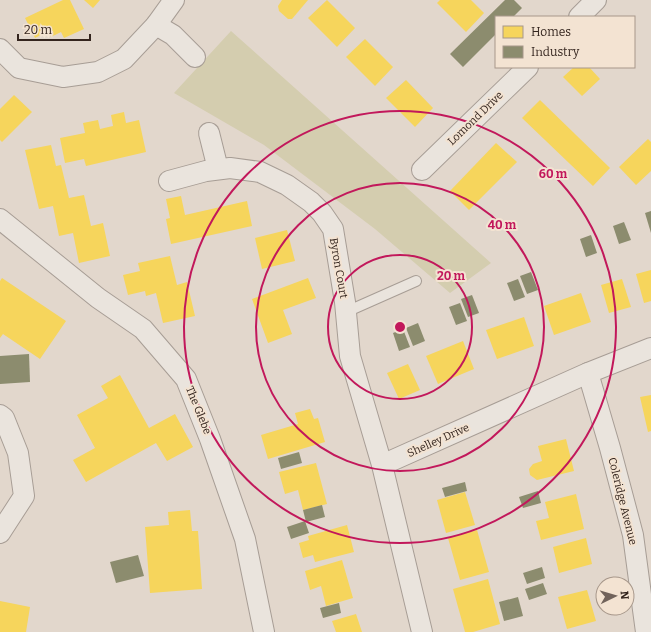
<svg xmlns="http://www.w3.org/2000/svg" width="651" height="632" font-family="Bitter,serif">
  <rect width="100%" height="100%" fill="#e2d7cc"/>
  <!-- green -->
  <polygon fill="#d4cdaf" points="231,31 491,263 450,293 375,229 264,145 174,93"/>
  <!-- homes -->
  <g fill="#f6d55c">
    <polygon points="63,0 70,0 84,29 64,38 61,32 51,37 49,31 35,38 25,18"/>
    <polygon points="84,0 100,0 93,8"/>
    <polygon points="282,0 308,0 292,19 288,19 279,11 278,6"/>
    <polygon points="327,0 355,28 337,47 308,18"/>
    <polygon points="440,0 471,0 484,13 466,32 437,3"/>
    <polygon points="365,39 393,67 375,86 346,57"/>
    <polygon points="574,67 589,67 600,79 582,96 563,77"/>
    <polygon points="406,80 433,108 415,127 386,98"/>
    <polygon points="14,95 32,112 2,142 0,140 0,109"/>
    <polygon points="540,100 610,168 593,186 522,118"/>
    <polygon points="124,112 126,123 139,120 146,152 86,166 84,159 65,163 60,138 85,133 83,123 98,120 100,129 113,126 111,115"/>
    <polygon points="648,139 651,142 651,171 636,185 619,167"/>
    <polygon points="496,143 517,162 469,210 450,191"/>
    <polygon points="51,145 56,166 61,165 69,198 84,195 91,226 103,223 110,256 79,263 73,233 59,236 53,206 39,209 25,150"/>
    <polygon points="181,196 185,215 247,201 252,226 171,244 166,219 170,218 166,199"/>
    <polygon points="287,230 295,261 262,269 255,238"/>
    <polygon points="170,256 177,285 187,282 195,316 163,323 156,293 146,296 145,291 128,295 123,275 140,271 138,263"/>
    <polygon points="651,270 651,301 644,303 636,274"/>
    <polygon points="2,278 66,321 40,359 3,334 0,338 0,281"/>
    <polygon points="308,278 316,298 283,310 292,334 268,343 252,299"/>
    <polygon points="622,279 631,307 609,313 601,285"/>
    <polygon points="581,293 591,322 554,335 544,306"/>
    <polygon points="524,317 534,346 497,359 486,330"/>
    <polygon points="463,341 474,369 438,384 426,356"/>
    <polygon points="408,364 420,390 399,399 387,373"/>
    <polygon points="120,375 149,428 175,414 193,447 167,461 156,443 86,482 73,460 95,448 77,415 108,398 101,386"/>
    <polygon points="651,395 651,431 648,432 640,397"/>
    <polygon points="310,409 314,419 318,418 325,442 268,459 261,435 298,424 295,413"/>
    <polygon points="566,439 574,471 537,480 530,475 529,469 533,464 542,461 538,446"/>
    <polygon points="316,463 327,504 303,510 298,490 285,494 279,472"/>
    <polygon points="465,492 475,525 446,533 437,500"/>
    <polygon points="576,494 584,529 541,540 536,521 549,518 545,502"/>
    <polygon points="190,510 192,531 198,531 202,589 150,593 145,527 169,525 168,512"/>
    <polygon points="347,525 354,552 315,562 313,555 303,558 299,543 309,540 308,536"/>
    <polygon points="477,530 489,572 460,580 448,538"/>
    <polygon points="586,538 592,564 559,573 553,547"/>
    <polygon points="342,560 353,598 326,606 321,586 310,590 305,571"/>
    <polygon points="488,579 500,624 473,632 465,632 453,589"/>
    <polygon points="587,590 596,621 567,629 558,597"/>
    <polygon points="0,601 30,607 26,632 0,632"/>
    <polygon points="356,614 362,632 336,632 332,621"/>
  </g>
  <!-- industry -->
  <g fill="#8c8c6e">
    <polygon points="505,0 514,0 522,8 513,17 496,17 496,34 463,67 450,54"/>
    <polygon points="651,211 651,233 645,213"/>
    <polygon points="624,222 631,240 619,244 613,226"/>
    <polygon points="591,235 597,253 586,257 580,239"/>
    <polygon points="531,272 538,290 527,294 520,276"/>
    <polygon points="518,279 525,297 514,301 507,283"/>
    <polygon points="472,295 479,313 468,317 461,299"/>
    <polygon points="460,303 467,321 456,325 449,307"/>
    <polygon points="418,323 425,341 413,346 406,328"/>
    <polygon points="403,329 410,347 399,351 393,333"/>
    <polygon points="29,354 30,382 0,384 0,356"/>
    <polygon points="299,452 302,463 281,469 278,458"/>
    <polygon points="465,482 467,491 445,497 442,488"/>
    <polygon points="538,491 541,503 523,508 519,497"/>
    <polygon points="322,505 325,517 306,522 303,510"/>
    <polygon points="305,521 309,533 291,539 287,527"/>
    <polygon points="138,555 144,576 116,583 110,562"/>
    <polygon points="542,567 545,578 527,584 523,573"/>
    <polygon points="543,583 547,594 529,600 525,589"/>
    <polygon points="518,597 523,616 504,621 499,602"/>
    <polygon points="339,603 341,613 323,618 320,608"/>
  </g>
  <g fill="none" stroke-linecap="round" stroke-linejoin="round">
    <!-- lane casing -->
    <g stroke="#a79d95" stroke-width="12">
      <polyline id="lane" points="346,312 416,281"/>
    </g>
    <!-- street casing -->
    <g stroke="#a79d95" stroke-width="22">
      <g id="street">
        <polyline points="579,17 596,0"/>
        <polyline points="156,25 173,35 195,57"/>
        <polyline points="0,49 19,68 63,77 98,72 124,59 156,25 174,0"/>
        <polyline points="209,133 218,169"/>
        <polyline points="422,170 528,67"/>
        <polyline points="169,181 206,171 230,168 260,172 287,185 311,202 322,213 333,229 345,302 350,356 382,465 422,632"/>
        <polyline points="0,219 98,298 143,329 186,379 210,439 245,539 264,632"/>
        <polyline points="588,373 610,448 633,535 646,632"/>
        <polyline points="0,415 4,418 18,453 24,496 0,533"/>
        <polyline points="382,465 588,373 651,348"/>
      </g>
    </g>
    <!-- lane -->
    <use href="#lane" stroke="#eae4dd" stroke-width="10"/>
    <!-- street -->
    <use href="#street" stroke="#eae4dd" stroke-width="20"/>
  </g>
  <!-- distance rings -->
  <g fill="none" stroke="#c2185b" stroke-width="2">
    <circle cx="400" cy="327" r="72"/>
    <circle cx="400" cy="327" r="144"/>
    <circle cx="400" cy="327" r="216"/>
  </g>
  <g text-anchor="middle" stroke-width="4" stroke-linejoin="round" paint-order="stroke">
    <!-- street labels -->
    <g font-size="11" fill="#34251e" stroke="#f3e3d2">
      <text transform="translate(475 118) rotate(-44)" y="4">Lomond Drive</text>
      <text transform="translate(339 268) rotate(80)" y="4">Byron Court</text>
      <text transform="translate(199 410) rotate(68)" y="4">The Glebe</text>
      <text transform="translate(438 440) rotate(-24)" y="4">Shelley Drive</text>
      <text transform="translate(623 501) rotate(76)" y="4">Coleridge Avenue</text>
    </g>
  </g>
  <circle cx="400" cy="327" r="6" fill="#c2185b" stroke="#f3e3d2" stroke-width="2"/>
  <g font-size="12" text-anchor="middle" font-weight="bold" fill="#c2185b" stroke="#f3e3d2" stroke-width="4" stroke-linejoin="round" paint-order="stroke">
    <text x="553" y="178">60 m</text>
    <text x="502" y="229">40 m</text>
    <text x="451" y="280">20 m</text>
  </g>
  <!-- legend -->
  <rect x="495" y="16" width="140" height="52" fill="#f3e3d2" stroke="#a7978a"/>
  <rect x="503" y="26" width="20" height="12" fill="#f6d55c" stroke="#a7978a"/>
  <text x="531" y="36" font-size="12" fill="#34251e">Homes</text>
  <rect x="503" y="46" width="20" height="12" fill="#8c8c6e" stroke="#a7978a"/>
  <text x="531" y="56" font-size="12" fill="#34251e">Industry</text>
  <!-- north arrow -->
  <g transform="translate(615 596) rotate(85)"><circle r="19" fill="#f3e3d2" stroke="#a7978a"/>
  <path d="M0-3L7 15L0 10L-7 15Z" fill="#71635b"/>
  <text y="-6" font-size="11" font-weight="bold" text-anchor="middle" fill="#34251e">N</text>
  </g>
  <!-- scale -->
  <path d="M18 34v6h72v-6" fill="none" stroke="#34251e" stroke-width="2"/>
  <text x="24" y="34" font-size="12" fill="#34251e" stroke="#f3e3d2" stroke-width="3" paint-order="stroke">20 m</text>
</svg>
